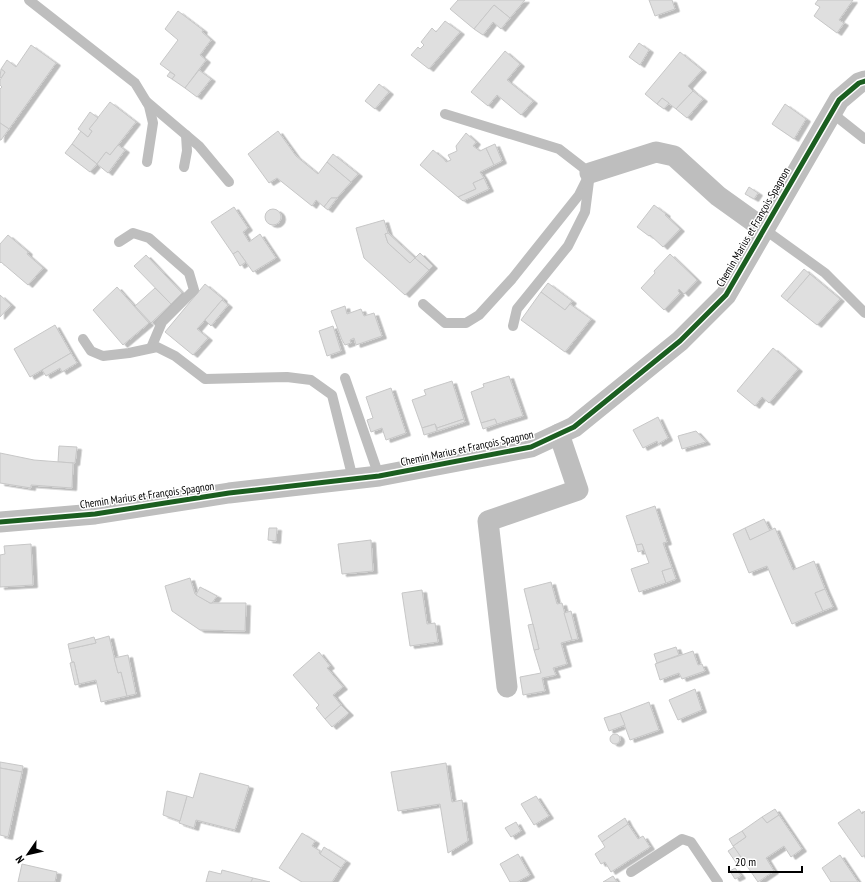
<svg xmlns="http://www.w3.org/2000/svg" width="865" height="882" font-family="'PT Sans Narrow',sans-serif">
  <defs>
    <filter id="shadow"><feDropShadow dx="4.5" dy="2.5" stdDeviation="0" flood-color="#0004"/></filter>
  </defs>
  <rect width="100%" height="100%" fill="#fff"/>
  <!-- building -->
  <g fill="#dfdfdf" stroke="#c7c7c7" filter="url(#shadow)">
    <polygon points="458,0 525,0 510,18 494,5 474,29 450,9"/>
    <polygon points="649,0 672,0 675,9 655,16"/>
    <polygon points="818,0 853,0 839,20 844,23 837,33 814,16 820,7 815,4"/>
    <polygon points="494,5 510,18 501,29 493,22 483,35 474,29"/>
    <polygon points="178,11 203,30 202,32 211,40 200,55 206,60 185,88 172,79 175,75 160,64 178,40 165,29"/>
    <polygon points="445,21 460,32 429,69 411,55 418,47 420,49 424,45 421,42 432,28 436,32"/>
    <polygon points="639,43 649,50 640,65 629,57"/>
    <polygon points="31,45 56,63 9,129 0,123 0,89 2,87 0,85 0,80 5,72 1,69 7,60 16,67"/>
    <polygon points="505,51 520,64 507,80 533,101 521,115 497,95 488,106 471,92"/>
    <polygon points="680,52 702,70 688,86 693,91 676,109 662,98 657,104 645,94"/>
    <polygon points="1,69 5,72 1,78 0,77"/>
    <polygon points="199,70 211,79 197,97 185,88"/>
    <polygon points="170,72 175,75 172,79 167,76"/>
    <polygon points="379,84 389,92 375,109 365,101"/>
    <polygon points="693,91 703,99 687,118 676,109"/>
    <polygon points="662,98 669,103 664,109 657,104"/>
    <polygon points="110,102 136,122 110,155 106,152 97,164 72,144 81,131 88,137 92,131 89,129"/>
    <polygon points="785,104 806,119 794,139 772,124"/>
    <polygon points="90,112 98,118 89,129 92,131 88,137 78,129"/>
    <polygon points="0,123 9,129 1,140 0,140"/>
    <polygon points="278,131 296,156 318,174 327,162 351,182 337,198 331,198 324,207 316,200 312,206 277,178 269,183 248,154"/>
    <polygon points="466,133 476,142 473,146 480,151 486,148 494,165 480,172 484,178 473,183 476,189 458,197 420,165 433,150 444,159 446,162 451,160 448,155 457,151 456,146"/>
    <polygon points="72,144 97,164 90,172 65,153"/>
    <polygon points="495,144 502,161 494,165 486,148"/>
    <polygon points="118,145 125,150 108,173 97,164 106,152 110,155"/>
    <polygon points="333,154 358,174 351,182 327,162"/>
    <polygon points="484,178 489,189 463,201 458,197 476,189 473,183"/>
    <polygon points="749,187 758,193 754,199 745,194"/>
    <polygon points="331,198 337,198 328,210 324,207"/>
    <polygon points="654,205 666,214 665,215 680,229 663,247 650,235 649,236 637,227"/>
    <polygon points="234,207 248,228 243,232 249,242 260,234 276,258 253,272 238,251 233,254 211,222"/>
    <circle cx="273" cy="217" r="8"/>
    <polygon points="384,220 388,233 385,234 388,243 410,263 415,258 429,270 405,295 364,258 356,228"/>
    <polygon points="388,233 415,258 410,263 388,243 385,234"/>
    <polygon points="8,235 28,252 27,254 43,268 28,285 1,262 0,263 0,244"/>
    <polygon points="238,251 246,262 240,266 233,254"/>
    <polygon points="420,253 433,266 429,270 415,258"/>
    <polygon points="670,254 697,280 684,294 679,289 678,291 680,293 664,310 641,288 655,273 654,271"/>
    <polygon points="146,255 182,293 171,304 134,266"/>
    <polygon points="804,269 810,274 787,301 781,296"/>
    <polygon points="810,274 840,299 817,325 787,301"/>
    <polygon points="548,283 572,301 565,310 541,292"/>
    <polygon points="205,284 223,299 197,329 208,338 193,355 165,332"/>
    <polygon points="117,287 149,323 123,345 93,310"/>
    <polygon points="155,288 171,304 151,323 135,306"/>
    <polygon points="541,292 565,310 570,304 591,319 565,352 521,320"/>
    <polygon points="0,295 11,305 0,317"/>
    <polygon points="222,300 228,305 211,326 205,320"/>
    <polygon points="345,306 347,314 361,309 364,316 374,313 382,336 356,345 354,338 350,340 351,343 345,345 342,340 331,311"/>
    <polygon points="55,325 71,353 30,377 14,349"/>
    <polygon points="333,326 341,351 327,356 319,331"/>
    <polygon points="773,348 798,369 769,403 762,397 755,406 737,391"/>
    <polygon points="71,353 77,363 62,372 60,368 46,376 42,370"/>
    <polygon points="509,376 523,416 497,424 495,419 481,423 471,392 484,387 483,384"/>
    <polygon points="452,381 464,419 437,428 435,424 422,428 412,400 426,395 424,390"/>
    <polygon points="391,388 406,433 386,440 382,428 371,432 367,420 373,418 366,397"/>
    <polygon points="658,417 668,438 658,444 657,441 643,448 633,430"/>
    <polygon points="464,419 465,422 437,431 437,428"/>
    <polygon points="495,419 497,424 483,429 481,423"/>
    <polygon points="435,424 437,431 424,435 422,428"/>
    <polygon points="696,431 706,442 682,449 678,436"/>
    <polygon points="59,446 77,447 75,463 58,462"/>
    <polygon points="0,453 34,460 73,463 72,488 31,485 31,488 0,483"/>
    <polygon points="655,506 667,542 663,543 672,568 662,571 666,583 639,592 631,569 649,563 642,544 636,545 626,516"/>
    <polygon points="764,519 770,531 750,540 745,528"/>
    <polygon points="269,528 277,528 276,541 268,540"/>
    <polygon points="745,528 750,540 775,528 793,570 814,561 825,589 815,593 823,611 792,624 767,566 749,573 733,534"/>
    <polygon points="371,540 373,571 342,574 338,544"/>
    <polygon points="31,544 33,585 0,587 0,555 5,554 4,546"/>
    <polygon points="642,544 644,550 638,552 636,545"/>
    <polygon points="672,568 676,579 666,583 662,571"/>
    <polygon points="190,578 195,594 210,603 246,603 245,631 200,630 172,611 165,586"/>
    <polygon points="551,582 557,604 562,603 572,640 561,643 567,664 553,668 556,675 542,678 545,691 523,695 520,677 541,673 534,650 539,649 524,589"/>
    <polygon points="200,587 217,596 212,603 210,603 196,595"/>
    <polygon points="825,589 833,607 823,611 815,593"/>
    <polygon points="422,590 427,624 435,623 438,642 410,646 402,593"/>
    <polygon points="571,611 578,639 572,640 564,613"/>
    <polygon points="533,624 539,649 534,650 528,625"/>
    <polygon points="109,636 118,673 121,672 127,696 101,702 96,680 79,684 74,662 72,662 69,649 96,643 95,640"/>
    <polygon points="94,637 96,643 69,649 68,644"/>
    <polygon points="676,647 679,655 657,663 654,654"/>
    <polygon points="693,651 698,665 702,664 705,671 682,679 679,673 660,680 655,664"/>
    <polygon points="319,652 330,666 327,668 343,687 333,695 341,705 325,719 316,708 319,705 293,675"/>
    <polygon points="128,655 136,694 127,696 121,672 118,673 114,658"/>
    <polygon points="74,662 79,684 75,685 70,663"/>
    <polygon points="695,689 702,710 678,720 669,700"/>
    <polygon points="649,702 659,730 630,740 620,713"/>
    <polygon points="341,705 349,713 332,727 325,719"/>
    <polygon points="620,713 625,725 609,731 604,718"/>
    <circle cx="615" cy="739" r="5"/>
    <polygon points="0,762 23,766 22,772 0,768"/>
    <polygon points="446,763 452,802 462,800 468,841 448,853 440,804 398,811 391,772"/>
    <polygon points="0,768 22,772 8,837 0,835"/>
    <polygon points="200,773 249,786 235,830 196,820 194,828 179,823 187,796 193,798"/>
    <polygon points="167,791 187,796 180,821 163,815"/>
    <polygon points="536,796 549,816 534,825 521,804"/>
    <polygon points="775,809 779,815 767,823 762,817"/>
    <polygon points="859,809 862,814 865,811 865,855 862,857 838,823"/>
    <polygon points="779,815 802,849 791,857 784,846 766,858 774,871 758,882 733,846 746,837 742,831 762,817 767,823"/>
    <polygon points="625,818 628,824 602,842 598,836"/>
    <polygon points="516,822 521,831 511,837 505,828"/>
    <polygon points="628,824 638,839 643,836 650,847 611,872 605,862 601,864 595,854 605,847 602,842"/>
    <polygon points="742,831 746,837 733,846 729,839"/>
    <polygon points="302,833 315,841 312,846 320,851 319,853 341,868 332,882 302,882 279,868"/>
    <polygon points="324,847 346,861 341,868 320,854"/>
    <polygon points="734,847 743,860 737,864 728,851"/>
    <polygon points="518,854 530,875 517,882 510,882 500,864"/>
    <polygon points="840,855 858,882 831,882 822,868"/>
    <polygon points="22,864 57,872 55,882 18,882"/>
    <polygon points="735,868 741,876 735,879 730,871"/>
    <polygon points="222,870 253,878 251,882 206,882 209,871 221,874"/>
    <polygon points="613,876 617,882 603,882"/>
    <polygon points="253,878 270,882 251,882"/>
  </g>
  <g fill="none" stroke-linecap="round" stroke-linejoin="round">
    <!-- service -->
    <g stroke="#bebebe" stroke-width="10">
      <polyline points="29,0 135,83 149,106 153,123 147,162"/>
      <polyline points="147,102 199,146 229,182"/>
      <polyline points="832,113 865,139"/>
      <polyline points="445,114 559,149 590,173"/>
      <polyline points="184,167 187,151 186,135"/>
      <polyline points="764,229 825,273 865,313"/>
      <polyline points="119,242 133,233 149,238 189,273 194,290 162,322 151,348"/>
      <polyline points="423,304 445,323 466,323 479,315 512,279 579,195 590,173"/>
      <polyline points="513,326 517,309 568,246 585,212 589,181"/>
      <polyline points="83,339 91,351 103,356 129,353 157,347 175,356 205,379 287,377 311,380 332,395 353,479"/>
      <polyline points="345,378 379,476"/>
      <polyline points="631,872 682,839 691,842 718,882"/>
    </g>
    <!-- minor -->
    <g stroke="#bebebe" stroke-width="21">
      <polyline points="590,173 656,152 674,156 718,196 764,229"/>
      <polyline points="0,522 95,514 229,493 379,476 531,447 574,427 680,341 726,295 839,100 859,83 865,81"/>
      <polyline points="507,687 488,521 578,490 559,434"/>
    </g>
    <!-- cycleway casing -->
    <g stroke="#fff" stroke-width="8">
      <polyline id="cycleway" points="0,522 95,514 229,493 379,476 531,447 574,427 680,341 726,295 839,100 859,83 865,81"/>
    </g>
    <!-- cycleway -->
    <use href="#cycleway" stroke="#1b5e20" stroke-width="5"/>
  </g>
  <g text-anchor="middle" stroke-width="3" stroke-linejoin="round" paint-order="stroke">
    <!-- street labels -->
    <g font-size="11" fill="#000" stroke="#fff">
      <text transform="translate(753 227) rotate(-60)" y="4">Chemin Marius et François Spagnon</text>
      <text transform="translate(467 448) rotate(-12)" y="4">Chemin Marius et François Spagnon</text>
      <text transform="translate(147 495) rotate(-8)" y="4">Chemin Marius et François Spagnon</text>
    </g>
  </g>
  <!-- north arrow -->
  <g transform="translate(28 854) rotate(236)" stroke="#ffffff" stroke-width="3" paint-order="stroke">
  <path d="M0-3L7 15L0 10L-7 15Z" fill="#000000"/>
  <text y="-6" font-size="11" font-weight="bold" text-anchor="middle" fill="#000000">N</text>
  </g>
  <!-- scale -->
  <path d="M729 866v6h73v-6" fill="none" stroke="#000000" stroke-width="2"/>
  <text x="735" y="866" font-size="12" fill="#000000" stroke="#ffffff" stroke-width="3" paint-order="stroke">20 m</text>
</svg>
